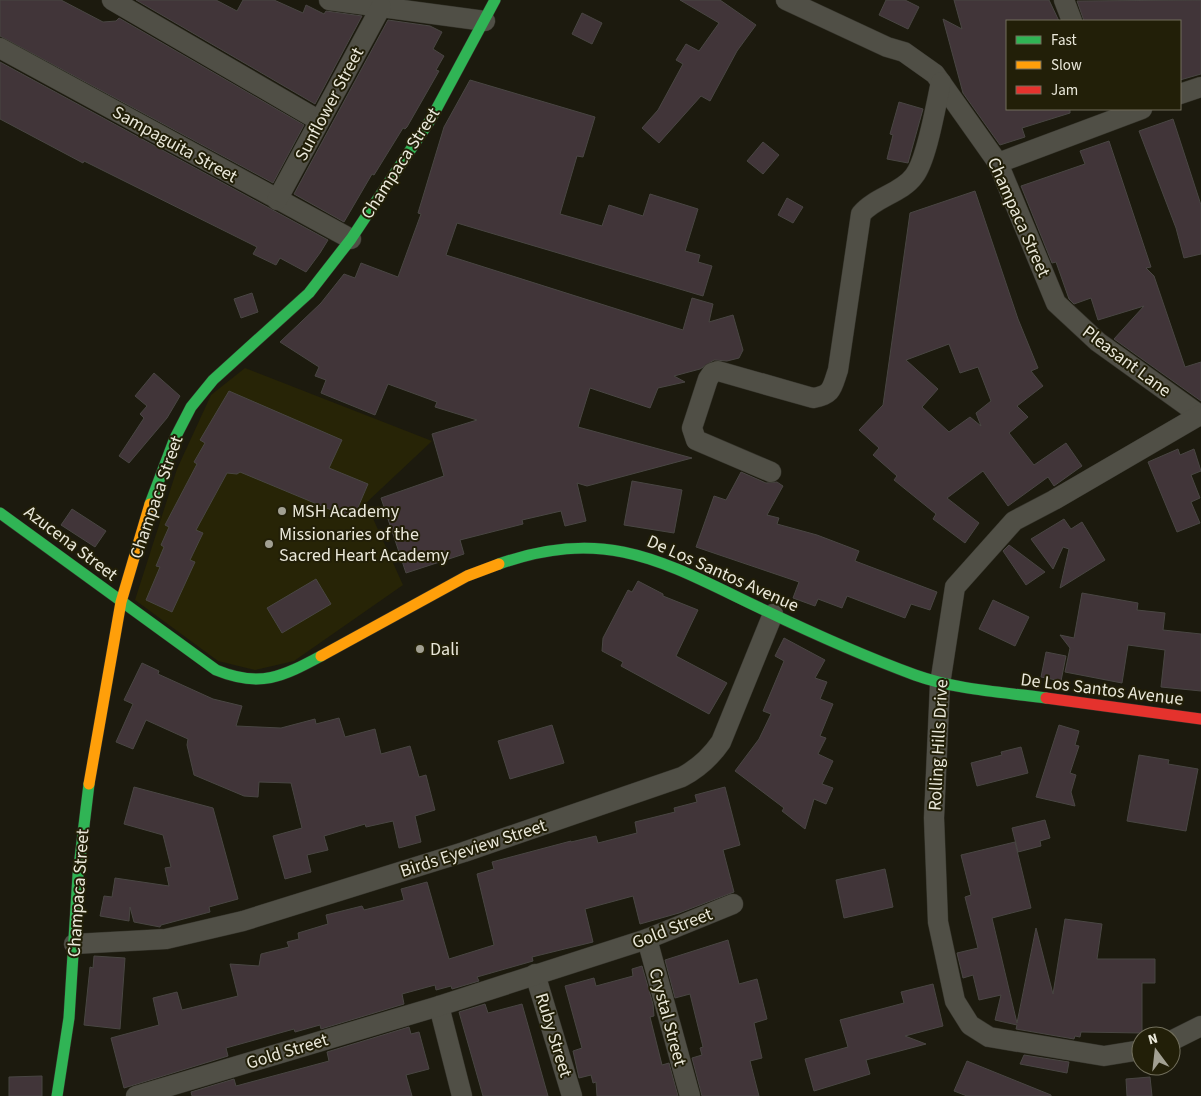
<svg xmlns="http://www.w3.org/2000/svg" width="1201" height="1096" font-family="'Source Sans 3',sans-serif">
  <rect width="100%" height="100%" fill="#1c1a0e"/>
  <!-- built -->
  <polygon fill="#272406" points="245,368 432,441 366,503 403,585 294,661 255,670 218,661 135,600 177,469 211,395"/>
  <!-- building -->
  <g fill="#413539" stroke="#494643" fill-rule="evenodd">
    <polygon points="0,0 61,0 103,22 116,21 119,18 304,125 273,183 0,36"/>
    <polygon points="136,0 216,0 237,11 243,0 274,0 303,13 306,5 324,14 326,11 362,16 315,104"/>
    <polygon points="680,0 720,0 756,25 737,51 710,101 701,96 659,143 642,128 658,110 683,64 676,60 686,44 699,51 719,23"/>
    <polygon points="886,0 905,0 919,7 908,29 879,15"/>
    <polygon points="954,0 1049,0 1059,21 1007,21 1007,109 1070,109 1070,113 1022,128 1025,137 1000,145 963,93 943,19 962,29"/>
    <polygon points="1201,0 1201,74 1180,80 1180,21 1084,21 1077,1"/>
    <polygon points="582,13 602,23 592,44 572,34"/>
    <polygon points="388,20 430,26 442,32 433,49 444,56 436,70 439,71 407,127 405,129 403,128 374,175 372,174 344,222 294,194"/>
    <polygon points="0,62 328,240 320,253 306,272 280,258 276,265 253,254 257,247 84,161 83,163 0,119"/>
    <polygon points="470,80 595,117 583,157 577,156 560,214 602,226 609,205 643,216 650,194 698,209 685,251 700,255 698,262 712,266 703,296 457,223 446,255 683,330 692,298 713,304 709,322 733,315 743,350 739,358 727,361 714,360 700,369 674,376 685,382 658,388 650,408 590,388 578,427 692,458 587,486 577,483 586,521 565,526 561,511 522,520 523,524 460,540 464,554 406,573 381,498 444,476 432,434 477,420 435,407 437,402 388,384 375,415 321,393 326,380 315,376 319,367 280,342 321,303 344,274 355,278 361,263 398,277 421,214 418,213 444,127"/>
    <polygon points="899,102 923,109 908,163 887,159 893,135 890,134"/>
    <polygon points="1173,119 1201,205 1201,254 1184,258 1176,228 1139,131"/>
    <polygon points="1109,141 1151,267 1146,268 1154,276 1185,367 1201,362 1201,401 1114,339 1144,306 1098,320 1091,298 1074,304 1069,299 1056,262 1052,263 1021,186 1085,164 1080,151"/>
    <polygon points="763,142 779,155 763,174 747,161"/>
    <path d="M 975,191 L 1018,319 L 1038,368 L 1031,371 L 1043,386 L 1017,406 L 1028,417 L 1009,433 L 1034,465 L 1066,443 L 1082,466 L 1054,486 L 1048,477 L 1008,506 L 983,471 L 947,498 L 979,523 L 965,543 L 933,519 L 936,514 L 894,480 L 897,476 L 873,455 L 879,448 L 859,430 L 883,405 L 910,213 ZM 949,344 L 960,373 L 978,367 L 991,401 L 976,413 L 981,426 L 970,417 L 949,432 L 922,407 L 938,389 L 906,360 Z"/>
    <polygon points="787,198 803,207 793,223 778,215"/>
    <polygon points="252,293 258,312 241,318 234,299"/>
    <polygon points="154,373 180,396 167,418 129,463 119,456 144,418 140,414 147,406 135,396"/>
    <polygon points="229,391 342,440 329,468 368,484 353,519 240,472 237,474 227,473 196,530 203,533 190,560 195,562 172,612 146,600 160,567 156,566 164,547 161,545 169,527 165,525 197,464 194,462 205,443 200,440"/>
    <polygon points="1178,449 1180,455 1194,449 1201,471 1191,475 1200,498 1191,502 1200,523 1177,532 1148,462"/>
    <polygon points="741,472 766,483 777,482 783,486 767,515 779,518 777,524 817,535 859,551 855,561 937,592 930,610 911,604 905,618 847,596 842,608 818,599 815,606 793,598 799,582 696,547 714,496 726,500"/>
    <polygon points="632,481 682,490 674,533 624,525"/>
    <polygon points="72,509 106,531 95,547 61,525"/>
    <polygon points="1064,519 1071,529 1082,522 1105,560 1060,588 1069,549 1063,547 1053,569 1031,539"/>
    <polygon points="1009,545 1045,572 1026,585 1003,551"/>
    <polygon points="316,579 331,604 282,633 267,608"/>
    <polygon points="638,581 663,594 663,596 698,610 676,656 727,683 709,714 621,666 623,662 602,651 603,638 628,590 632,592"/>
    <polygon points="1082,593 1138,603 1137,610 1165,613 1163,630 1201,634 1201,691 1161,687 1165,650 1128,645 1122,683 1065,672 1070,648 1060,635 1074,638"/>
    <polygon points="993,600 1029,617 1015,646 979,629"/>
    <polygon points="784,638 825,660 815,678 827,682 820,699 833,704 820,736 826,738 818,754 833,761 822,784 833,788 826,804 814,799 805,829 782,811 784,808 735,771 759,739 771,714 763,711 784,661 775,656"/>
    <polygon points="1046,652 1066,656 1061,681 1041,677"/>
    <polygon points="142,663 159,671 158,674 213,699 242,706 236,726 281,728 315,719 316,724 339,718 345,737 375,729 381,754 410,746 419,777 426,775 435,810 415,816 421,842 399,848 393,821 366,827 365,824 324,836 328,850 307,855 311,872 285,879 273,836 302,828 291,783 259,782 258,797 244,796 194,775 187,745 188,739 146,720 133,749 116,742 133,704 124,700"/>
    <polygon points="552,725 564,763 510,779 498,741"/>
    <polygon points="1059,725 1079,731 1075,745 1079,746 1070,773 1076,775 1071,792 1075,806 1036,797"/>
    <polygon points="1021,747 1028,773 977,786 971,763 1002,755 1001,752"/>
    <polygon points="1139,755 1169,760 1168,764 1198,769 1186,831 1127,821"/>
    <polygon points="134,787 213,808 238,899 209,907 210,912 161,925 160,927 134,922 130,907 129,921 100,916 104,896 112,897 115,878 169,886 165,868 171,867 163,835 124,824"/>
    <polygon points="725,787 740,845 723,850 734,892 679,913 640,924 633,896 585,909 593,942 532,957 533,961 477,977 479,981 452,989 451,986 436,990 435,985 402,994 404,1004 321,1029 320,1025 295,1032 294,1029 226,1048 228,1056 124,1088 111,1038 159,1025 153,998 177,992 182,1010 238,996 230,964 259,966 261,954 289,947 287,942 299,939 298,933 328,924 326,915 362,906 364,910 404,900 401,889 427,882 449,959 494,945 477,874 494,869 492,862 571,841 571,842 596,836 598,843 637,833 635,822 675,812 674,808 697,802 695,795"/>
    <polygon points="1045,820 1050,838 1040,841 1041,846 1018,852 1012,828"/>
    <polygon points="1015,842 1031,908 992,918 1017,1023 1036,928 1053,994 1065,919 1102,924 1097,959 1155,959 1155,983 1142,983 1142,1033 1081,1032 1080,1037 1075,1036 1074,1039 1016,1029 1017,1025 995,1020 1001,995 979,1000 973,975 963,978 957,953 978,948 965,897 971,895 961,855"/>
    <polygon points="885,869 893,907 844,918 836,880"/>
    <polygon points="728,940 739,984 757,979 767,1019 754,1023 762,1058 750,1061 759,1096 702,1096 692,1058 702,1055 700,1048 703,1047 690,994 675,998 665,960"/>
    <polygon points="94,956 125,958 120,1029 84,1025 90,967 93,968"/>
    <polygon points="642,966 653,1004 654,1016 650,1017 662,1065 669,1063 678,1096 597,1096 596,1082 593,1083 591,1075 579,1078 573,1051 582,1048 565,986 594,978 596,986 633,976 632,969"/>
    <polygon points="933,984 943,1026 905,1036 926,1044 866,1060 870,1074 814,1091 805,1059 848,1047 840,1020 904,1003 901,992"/>
    <polygon points="485,1004 488,1013 522,1004 548,1096 483,1096 459,1012"/>
    <polygon points="409,1027 411,1034 419,1032 429,1069 406,1075 412,1096 192,1096 191,1092 234,1079 236,1086 329,1061 327,1052"/>
    <polygon points="1024,1055 1069,1062 1067,1073 1020,1064"/>
    <polygon points="967,1061 1051,1095 1051,1096 967,1096 954,1091"/>
    <polygon points="42,1076 42,1096 9,1096 9,1077"/>
    <polygon points="1150,1077 1152,1096 1127,1096 1126,1079"/>
  </g>
  <g fill="none" stroke-linecap="round" stroke-linejoin="round">
    <!-- street casing -->
    <g stroke="#34332a" stroke-width="21">
      <g id="street">
        <polyline points="112,0 318,120"/>
        <polyline points="329,0 485,21"/>
        <polyline points="786,0 887,47 904,52 935,74 998,163 1056,303 1098,342 1201,416"/>
        <polyline points="1064,0 1072,21"/>
        <polyline points="0,48 351,239"/>
        <polyline points="1180,94 1201,87"/>
        <polyline points="998,163 1142,109"/>
        <polyline points="277,200 381,7"/>
        <path d="M 771,472 L 696,440 L 692,428 L 708,379 L 712,373 L 718,371 L 813,398 C 833,395 832,387 838,370 L 861,214 C 875,197 902,193 914,176 C 927,160 936,104 941,82"/>
        <polyline points="647,939 690,1096"/>
        <path d="M 74,944 L 166,939 L 243,921 L 464,852 L 682,777 C 699,768 710,758 721,742 L 773,614"/>
        <polyline points="535,974 572,1096"/>
        <polyline points="439,1006 462,1096"/>
        <polyline points="1171,1041 1201,1026"/>
        <polyline points="1141,1050 1104,1056 989,1037 970,1025 955,1001 938,922 934,818 940,684 955,587 1014,521 1054,500 1200,415"/>
        <polyline points="136,1096 439,1006 647,939 733,904"/>
      </g>
    </g>
    <!-- fast casing -->
    <g stroke="#34332a" stroke-width="12">
      <g id="fast">
        <polyline points="150,504 175,438 191,407 213,380 309,293 351,239 431,119 495,0"/>
        <path d="M 0,513 L 216,670 C 260,688 282,677 321,656"/>
        <path d="M 499,564 C 609,525 667,564 762,609 C 812,633 863,656 915,675 C 957,690 1002,692 1046,698"/>
        <polyline points="57,1096 69,1018 78,875 89,784"/>
      </g>
    </g>
    <!-- slow casing -->
    <g stroke="#34332a" stroke-width="12">
      <g id="slow">
        <polyline points="321,656 467,576 499,564"/>
        <polyline points="89,784 121,602 150,504"/>
      </g>
    </g>
    <!-- jam casing -->
    <g stroke="#34332a" stroke-width="12">
      <polyline id="jam" points="1046,698 1201,719"/>
    </g>
    <!-- street -->
    <use href="#street" stroke="#504f46" stroke-width="20"/>
    <!-- fast -->
    <use href="#fast" stroke="#30b455" stroke-width="11"/>
    <!-- slow -->
    <use href="#slow" stroke="#ff9f0a" stroke-width="11"/>
    <!-- jam -->
    <use href="#jam" stroke="#e5322d" stroke-width="11"/>
  </g>
  <!-- markers -->
  <g fill="#a2a093" stroke="#221f08" stroke-width="2">
    <circle cx="282" cy="511" r="5"/>
    <circle cx="269" cy="544" r="5"/>
    <circle cx="420" cy="649" r="5"/>
  </g>
  <g text-anchor="middle" stroke-width="4" stroke-linejoin="round" paint-order="stroke">
    <!-- street labels -->
    <g font-size="18" fill="#eae8da" stroke="#221f08">
      <text transform="translate(329 104) rotate(-62)" y="6">Sunflower Street</text>
      <text transform="translate(175 144) rotate(29)" y="6">Sampaguita Street</text>
      <text transform="translate(400 163) rotate(-57)" y="6">Champaca Street</text>
      <text transform="translate(1019 217) rotate(66)" y="6">Champaca Street</text>
      <text transform="translate(1127 361) rotate(37)" y="6">Pleasant Lane</text>
      <text transform="translate(156 497) rotate(-71)" y="6">Champaca Street</text>
      <text transform="translate(71 543) rotate(37)" y="6">Azucena Street</text>
      <text transform="translate(723 573) rotate(24)" y="6">De Los Santos Avenue</text>
      <text transform="translate(1102 689) rotate(7)" y="6">De Los Santos Avenue</text>
      <text transform="translate(938 745) rotate(-87)" y="6">Rolling Hills Drive</text>
      <text transform="translate(473 848) rotate(-18)" y="6">Birds Eyeview Street</text>
      <text transform="translate(78 893) rotate(-86)" y="6">Champaca Street</text>
      <text transform="translate(672 928) rotate(-21)" y="6">Gold Street</text>
      <text transform="translate(668 1017) rotate(75)" y="6">Crystal Street</text>
      <text transform="translate(554 1035) rotate(73)" y="6">Ruby Street</text>
      <text transform="translate(287 1051) rotate(-17)" y="6">Gold Street</text>
    </g>
    <!-- poi labels -->
    <g font-size="18" fill="#eae8da" stroke="#221f08" text-anchor="start">
      <text x="292" y="517">MSH Academy</text>
      <text x="279" y="540">Missionaries of the<tspan x="279" dy="21">Sacred Heart Academy</tspan></text>
      <text x="430" y="655">Dali</text>
    </g>
  </g>
  <!-- legend -->
  <rect x="1006" y="20" width="175" height="90" fill="#221f08" stroke="#726f5c"/>
  <rect x="1016" y="36" width="25" height="8" fill="#30b455" stroke="#726f5c"/>
  <text x="1051" y="45" font-size="15" fill="#eae8da">Fast</text>
  <rect x="1016" y="61" width="25" height="8" fill="#ff9f0a" stroke="#726f5c"/>
  <text x="1051" y="70" font-size="15" fill="#eae8da">Slow</text>
  <rect x="1016" y="86" width="25" height="8" fill="#e5322d" stroke="#726f5c"/>
  <text x="1051" y="95" font-size="15" fill="#eae8da">Jam</text>
  <!-- north arrow -->
  <g transform="translate(1156 1051) rotate(345)"><circle r="24" fill="#221f08" stroke="#726f5c"/>
  <path d="M0-4L9 19L0 12L-9 19Z" fill="#a2a093"/>
  <text y="-8" font-size="14" font-weight="bold" text-anchor="middle" fill="#eae8da">N</text>
  </g>
</svg>
